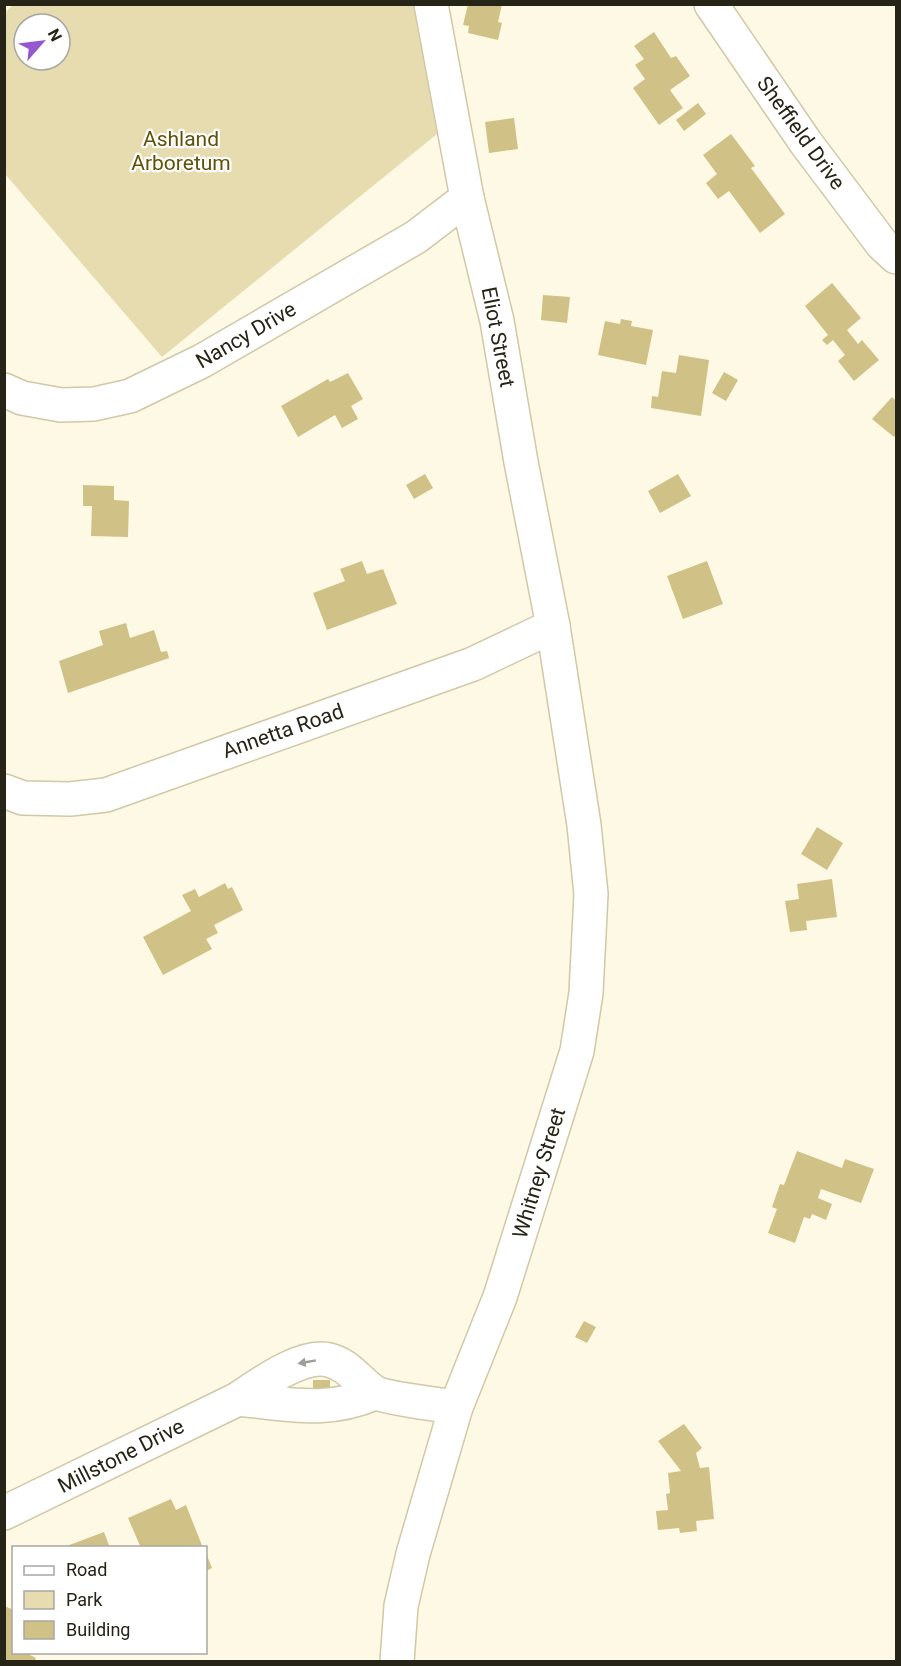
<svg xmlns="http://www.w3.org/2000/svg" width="901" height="1666" font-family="Roboto,sans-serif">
  <rect width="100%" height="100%" fill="#fef9e5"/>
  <!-- green -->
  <path fill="#e7dcb0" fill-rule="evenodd" d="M 13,5 L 414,5 L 437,134 L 162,357 L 5,174 L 5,12 ZM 24,24 L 60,24 L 60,60 L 24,60 Z"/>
  <!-- building -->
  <g fill="#d0c186">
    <polygon points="468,4 502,4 498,22 502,23 498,40 468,33 469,26 463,25"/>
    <polygon points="654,32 671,58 676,56 690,76 670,90 683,108 659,125 633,88 645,79 635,65 644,59 634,46"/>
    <polygon points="698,103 706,114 684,131 676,120"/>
    <polygon points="514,118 518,149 489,153 485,122"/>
    <polygon points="731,134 755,166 751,168 785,214 760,233 729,191 718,199 706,183 717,174 703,155"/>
    <polygon points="832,283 861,318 847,330 858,344 862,340 879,360 854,381 838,361 845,355 833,340 827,345 822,340 828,335 805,306"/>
    <polygon points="543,295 570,297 567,323 541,320"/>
    <polygon points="621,319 632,321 631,326 653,330 646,365 598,355 605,321 620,324"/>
    <polygon points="679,355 709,360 701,416 651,408 652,396 658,397 662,371 676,373"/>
    <polygon points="724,372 738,380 726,401 712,393"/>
    <polygon points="348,373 363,399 351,406 358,419 342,428 335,415 298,437 281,406 328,379 330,382"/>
    <polygon points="892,397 896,401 896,434 894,437 872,419"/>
    <polygon points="425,474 433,488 414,499 406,485"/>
    <polygon points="678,474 691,496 660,513 648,491"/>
    <polygon points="83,485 114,486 114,500 129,501 128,537 91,536 92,506 83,506"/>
    <polygon points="362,561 367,574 383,569 397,604 327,630 313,593 345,581 340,569"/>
    <polygon points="707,561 723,604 683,619 667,576"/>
    <polygon points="126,623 130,638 154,630 161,652 167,651 169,658 68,693 59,661 103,645 99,631"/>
    <polygon points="817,827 843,843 827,870 801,854"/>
    <polygon points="832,879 837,917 806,921 807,930 790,932 785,901 799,899 797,884"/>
    <polygon points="225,883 228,889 232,887 243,910 214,925 218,933 206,939 212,949 163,975 143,937 191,911 182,895 195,889 199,897"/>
    <polygon points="797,1151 842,1168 845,1159 874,1169 861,1203 821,1189 818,1198 832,1204 826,1220 812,1214 810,1219 804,1217 795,1243 768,1233 777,1209 772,1207 780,1184 784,1185"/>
    <polygon points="584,1321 596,1327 587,1343 575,1337"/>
    <rect x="313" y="1380" width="17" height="16"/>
    <polygon points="684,1424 702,1448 696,1453 700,1468 709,1467 714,1519 696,1521 697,1531 680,1533 679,1528 658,1530 656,1511 668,1510 666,1494 670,1493 668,1473 681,1471 658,1441"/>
    <polygon points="171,1499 176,1510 186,1505 203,1548 141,1548 128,1518"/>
    <polygon points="104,1532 110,1548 64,1548 64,1547"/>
    <polygon points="206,1553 212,1568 206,1571"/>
    <polygon points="4,1606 14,1610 14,1652 31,1652 30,1655 36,1658 34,1662 4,1662"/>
  </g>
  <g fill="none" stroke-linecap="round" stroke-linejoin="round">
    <!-- minor casing -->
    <g stroke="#d0c8a7" stroke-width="36">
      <g id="minor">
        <polyline points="711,4 806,143 882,244 896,257"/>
        <polyline points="4,390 22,398 61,405 94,404 130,396 202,361 416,237 467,198"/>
        <polyline points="4,791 23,798 70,799 106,795 473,664 553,626"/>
        <path d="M 238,1399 C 289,1404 327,1414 375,1393"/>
        <path d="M 4,1513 L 238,1399 C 259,1385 302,1353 329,1360 C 349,1365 359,1382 374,1392 C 384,1398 441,1405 456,1407"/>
        <polyline points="397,1662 401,1606 413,1554 456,1407 500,1297 577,1051 586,993 591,894 584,825 553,626 521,462 497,321 467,198 431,4"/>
      </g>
    </g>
    <!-- minor -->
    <use href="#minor" stroke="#fff" stroke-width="33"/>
  </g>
  <!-- one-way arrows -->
  <defs><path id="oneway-solid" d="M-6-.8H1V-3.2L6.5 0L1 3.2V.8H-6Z" transform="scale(1.5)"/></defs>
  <use fill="#9d9c97" href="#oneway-solid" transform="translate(307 1362) rotate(170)"/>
  <g text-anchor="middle" stroke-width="4.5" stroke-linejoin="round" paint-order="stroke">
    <!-- street labels -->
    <g font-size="21" fill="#262317" stroke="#fff">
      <text transform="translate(801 133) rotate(54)" y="7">Sheffield Drive</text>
      <text transform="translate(246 335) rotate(-30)" y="7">Nancy Drive</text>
      <text transform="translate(498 337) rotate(79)" y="7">Eliot Street</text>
      <text transform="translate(283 731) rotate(-19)" y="7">Annetta Road</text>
      <text transform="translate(539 1173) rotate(-73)" y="7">Whitney Street</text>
      <text transform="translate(121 1456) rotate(-27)" y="7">Millstone Drive</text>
    </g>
    <!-- park labels -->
    <g font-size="21" fill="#615106" stroke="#fff">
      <text x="181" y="146">Ashland<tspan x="181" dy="24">Arboretum</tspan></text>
    </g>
  </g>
  <!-- border -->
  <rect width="901" height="1666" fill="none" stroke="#262317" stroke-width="12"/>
  <!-- legend -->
  <rect x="12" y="1546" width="195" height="108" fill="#ffffff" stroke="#a8a7a2" stroke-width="1.5"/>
  <rect x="24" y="1566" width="30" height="9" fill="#ffffff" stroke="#a8a7a2" stroke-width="1.5"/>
  <text x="66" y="1576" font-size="18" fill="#262317">Road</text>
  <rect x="24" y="1591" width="30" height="18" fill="#e7dcb0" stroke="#a8a7a2" stroke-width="1.5"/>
  <text x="66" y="1606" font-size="18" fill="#262317">Park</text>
  <rect x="24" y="1621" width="30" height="18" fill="#d0c186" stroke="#a8a7a2" stroke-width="1.5"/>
  <text x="66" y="1636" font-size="18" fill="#262317">Building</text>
  <!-- north arrow -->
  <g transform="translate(42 42) rotate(62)"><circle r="28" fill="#ffffff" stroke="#a8a7a2" stroke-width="1.5"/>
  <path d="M0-4.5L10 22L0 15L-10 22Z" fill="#9658cf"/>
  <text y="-9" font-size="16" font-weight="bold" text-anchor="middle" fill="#262317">N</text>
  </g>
</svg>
